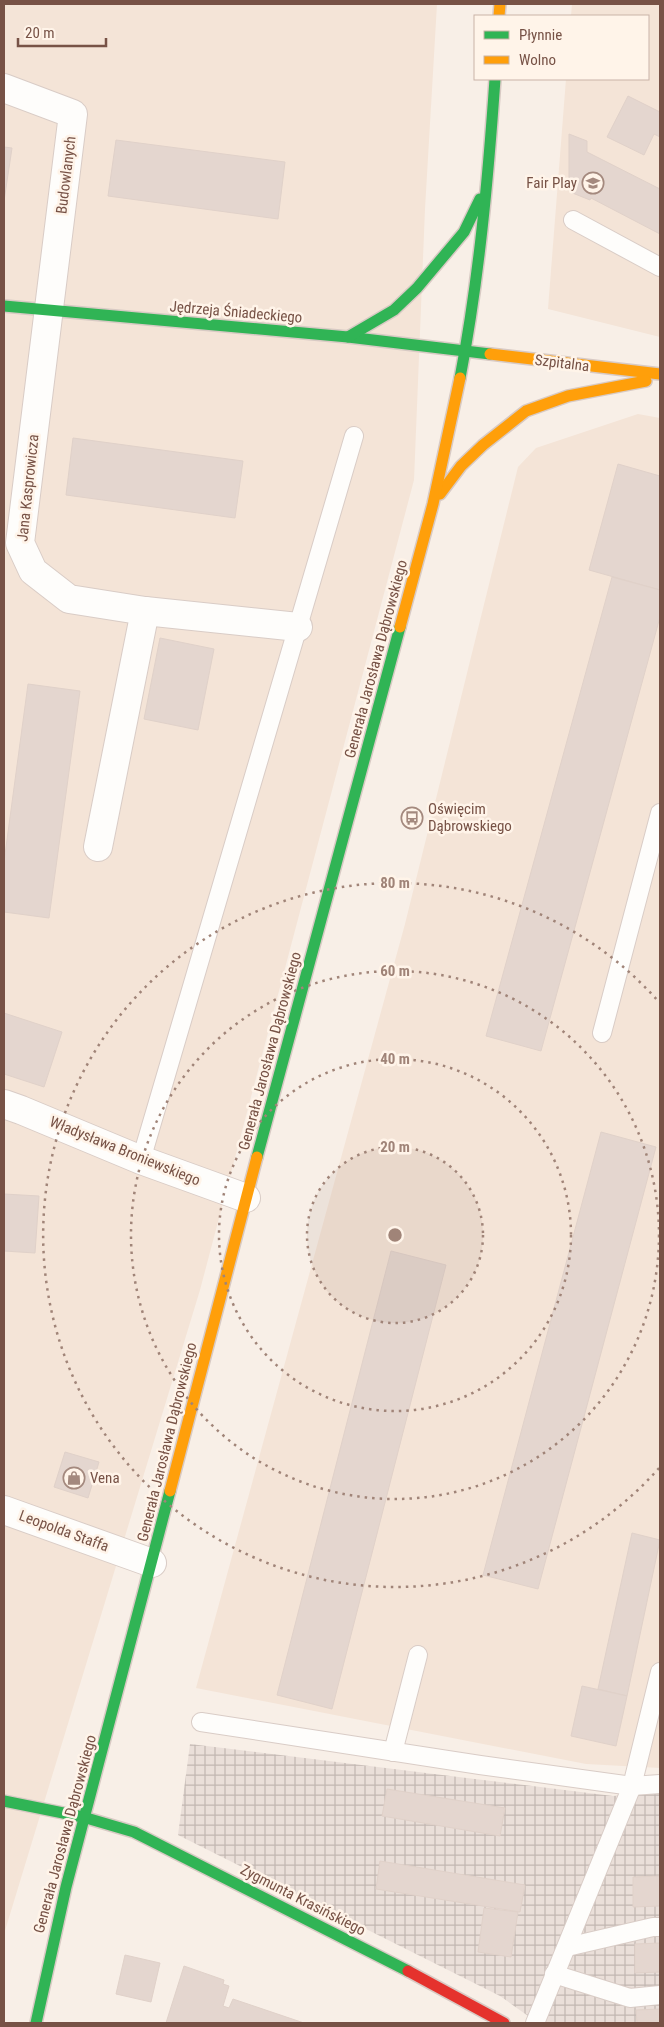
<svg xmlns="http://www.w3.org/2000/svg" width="664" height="2027" font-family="'Roboto Condensed',sans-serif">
  <defs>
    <pattern id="industrial-grid" width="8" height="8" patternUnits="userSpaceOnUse" patternTransform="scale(1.25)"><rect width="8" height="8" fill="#eadfd9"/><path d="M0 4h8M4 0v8" fill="none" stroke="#c2b7b2"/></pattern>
  </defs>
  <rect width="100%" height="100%" fill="#f8efe7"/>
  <!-- residential -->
  <g fill="#f4e4d7">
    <polygon points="4,4 437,4 425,209 414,480 200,1290 4,1934"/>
    <polygon points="572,4 660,4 660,337 548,309 566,79 648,79 648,16 571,16"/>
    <polygon points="638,414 660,418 660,1768 586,1764 196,1688 405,924 518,467 536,448"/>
  </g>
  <!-- industrial -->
  <polygon fill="url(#industrial-grid)" points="190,1744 613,1796 660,1793 660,2023 538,2023 500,1996 178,1835"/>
  <!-- building -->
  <g fill="#e4d6cf" stroke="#e0d1c9">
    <polygon points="628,96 660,112 660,137 654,134 644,155 607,137"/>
    <polygon points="569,134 587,141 587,152 660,189 660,234 591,198 590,200 570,192 573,182 569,178"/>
    <polygon points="116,140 285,162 278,219 108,196"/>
    <polygon points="4,147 12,148 4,201"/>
    <polygon points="73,438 243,461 235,518 66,495"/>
    <polygon points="618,464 660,476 660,590 589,570"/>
    <polygon points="612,577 660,590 660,617 541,1051 486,1036"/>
    <polygon points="160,638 214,649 198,730 144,719"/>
    <polygon points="28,684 80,691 49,918 4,912 4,862"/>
    <polygon points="4,1013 62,1032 44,1087 4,1074"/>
    <polygon points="601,1132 656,1147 538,1589 483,1575"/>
    <polygon points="4,1194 39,1196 35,1253 4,1251"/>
    <polygon points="391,1251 446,1265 332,1709 277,1695"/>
    <polygon points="65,1452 99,1462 88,1498 54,1487"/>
    <polygon points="632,1533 660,1540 627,1696 598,1689"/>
    <polygon points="582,1686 627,1696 616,1746 571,1736"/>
    <polygon points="387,1789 505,1808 500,1836 382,1816"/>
    <polygon points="380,1861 525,1885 520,1912 376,1889"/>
    <polygon points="660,1876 660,1906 633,1907 633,1877"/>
    <polygon points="484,1908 518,1912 511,1957 478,1952"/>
    <polygon points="660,1943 660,1972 635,1973 635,1944"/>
    <polygon points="125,1955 160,1963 151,2002 116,1994"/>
    <polygon points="184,1966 224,1980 223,1984 229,1986 223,2006 229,2008 233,1999 304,2023 166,2023"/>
    <polygon points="660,2009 660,2023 637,2023 636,2010"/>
  </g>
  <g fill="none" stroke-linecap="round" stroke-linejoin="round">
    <!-- lane casing -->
    <g stroke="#d9ccc6" stroke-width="20">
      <g id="lane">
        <polyline points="573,220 660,267"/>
        <polyline points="602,1033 660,813"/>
        <polyline points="141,1160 354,436"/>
        <polyline points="201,1722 480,1765 632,1786 660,1784"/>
        <polyline points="393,1752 418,1655"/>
        <polyline points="567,1947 653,1927 660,1927"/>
        <polyline points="554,1974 630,1998 660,1995"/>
        <polyline points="535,2023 632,1786 660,1672"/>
      </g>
    </g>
    <!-- street casing -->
    <g stroke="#d9ccc6" stroke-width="30">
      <g id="street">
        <polyline points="4,88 73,114 20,543 33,571 69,599 145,611 298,627"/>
        <polyline points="98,847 145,611"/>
        <polyline points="4,1104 21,1110 141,1160 246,1198"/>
        <polyline points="4,1510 152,1563"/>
      </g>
    </g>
    <!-- fast casing -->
    <g stroke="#d8cac4" stroke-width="14">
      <g id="fast">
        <polyline points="4,306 348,337 490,354"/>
        <polyline points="348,337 394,310 417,288 464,232 480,199"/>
        <path d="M 460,378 C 479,279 488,180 495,79"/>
        <polyline points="257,1157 400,627"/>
        <polyline points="4,1801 83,1817 134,1832 408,1971"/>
        <polyline points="36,2023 66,1887 170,1491"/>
      </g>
    </g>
    <!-- slow casing -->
    <g stroke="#d8cac4" stroke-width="14">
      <g id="slow">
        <polyline points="499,16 500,4"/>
        <polyline points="490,354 660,374"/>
        <polyline points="440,494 461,466 483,445 526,411 568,396 646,381"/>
        <polyline points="400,627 433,504 460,378"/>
        <polyline points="170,1491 257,1157"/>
      </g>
    </g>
    <!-- jam casing -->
    <g stroke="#d8cac4" stroke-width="14">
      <polyline id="jam" points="408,1971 504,2023"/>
    </g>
    <!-- lane -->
    <use href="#lane" stroke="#fefdfb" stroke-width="18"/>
    <!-- street -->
    <use href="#street" stroke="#fefdfb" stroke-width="28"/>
    <!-- fast -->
    <use href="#fast" stroke="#30b455" stroke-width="11"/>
    <!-- slow -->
    <use href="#slow" stroke="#ff9f0a" stroke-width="11"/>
    <!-- jam -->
    <use href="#jam" stroke="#e5322d" stroke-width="11"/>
  </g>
  <!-- distance rings -->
  <circle cx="395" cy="1235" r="88" fill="#a08478" fill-opacity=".12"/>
  <g fill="none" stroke="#a08478" stroke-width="2.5" stroke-dasharray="2.5 5">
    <circle cx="395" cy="1235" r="88"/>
    <circle cx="395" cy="1235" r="176"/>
    <circle cx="395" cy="1235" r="264"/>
    <path d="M659 1468A352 352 0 1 1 659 1002"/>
  </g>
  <!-- icons -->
  <defs>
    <g id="school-ring" transform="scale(1.125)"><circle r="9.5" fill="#fff4e9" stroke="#a4897e" stroke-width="1.5"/><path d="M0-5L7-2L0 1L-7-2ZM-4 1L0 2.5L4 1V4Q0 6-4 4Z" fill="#a4897e"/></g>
    <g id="bus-ring" transform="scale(1.125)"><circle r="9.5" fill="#fff4e9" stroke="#a4897e" stroke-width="1.5"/><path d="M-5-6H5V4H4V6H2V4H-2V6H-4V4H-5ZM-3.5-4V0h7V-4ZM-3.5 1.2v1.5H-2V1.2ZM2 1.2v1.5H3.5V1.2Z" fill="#a4897e"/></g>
    <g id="shop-ring" transform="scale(1.125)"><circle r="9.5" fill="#fff4e9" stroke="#a4897e" stroke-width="1.5"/><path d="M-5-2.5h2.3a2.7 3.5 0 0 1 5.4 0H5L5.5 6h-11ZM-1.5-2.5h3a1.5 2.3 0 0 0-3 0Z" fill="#a4897e"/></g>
  </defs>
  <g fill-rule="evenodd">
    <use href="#school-ring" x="593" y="183"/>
    <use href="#bus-ring" x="412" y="818"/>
    <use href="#shop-ring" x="74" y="1478"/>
  </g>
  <g text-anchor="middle" stroke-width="5" stroke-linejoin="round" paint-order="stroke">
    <!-- street labels -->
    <g font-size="15" fill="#775246" stroke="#fff4e9">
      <text transform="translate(66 175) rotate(-83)" y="5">Budowlanych</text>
      <text transform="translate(236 312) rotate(5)" y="5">Jędrzeja Śniadeckiego</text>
      <text transform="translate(562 363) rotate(7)" y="5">Szpitalna</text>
      <text transform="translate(28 488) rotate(-84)" y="5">Jana Kasprowicza</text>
      <text transform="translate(376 659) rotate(-75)" y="5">Generała Jarosława Dąbrowskiego</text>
      <text transform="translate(270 1051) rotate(-75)" y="5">Generała Jarosława Dąbrowskiego</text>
      <text transform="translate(125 1151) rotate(22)" y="5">Władysława Broniewskiego</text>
      <text transform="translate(167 1442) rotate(-76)" y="5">Generała Jarosława Dąbrowskiego</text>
      <text transform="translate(64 1531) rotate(20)" y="5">Leopolda Staffa</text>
      <text transform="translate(65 1834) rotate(-75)" y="5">Generała Jarosława Dąbrowskiego</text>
      <text transform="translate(303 1900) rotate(27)" y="5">Zygmunta Krasińskiego</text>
    </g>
    <!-- poi labels -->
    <g font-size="15" fill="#775246" stroke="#fff4e9" text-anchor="start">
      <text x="577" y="188" text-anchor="end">Fair Play</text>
      <text x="428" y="814">Oświęcim<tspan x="428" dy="17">Dąbrowskiego</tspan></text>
      <text x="90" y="1483">Vena</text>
    </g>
  </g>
  <circle cx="395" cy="1235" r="8" fill="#a08478" stroke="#fff4e9" stroke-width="2.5"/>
  <g font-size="15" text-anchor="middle" font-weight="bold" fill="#a08478" stroke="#fff4e9" stroke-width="5" stroke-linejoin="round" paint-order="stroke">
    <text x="395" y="888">80 m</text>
    <text x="395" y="976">60 m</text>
    <text x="395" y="1064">40 m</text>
    <text x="395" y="1152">20 m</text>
  </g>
  <!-- border -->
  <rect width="664" height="2027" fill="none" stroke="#775246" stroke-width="10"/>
  <!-- legend -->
  <rect x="474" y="15" width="175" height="65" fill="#fff4e9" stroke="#c9b3a8"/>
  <rect x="484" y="31" width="25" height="8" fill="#30b455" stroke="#c9b3a8"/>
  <text x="519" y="40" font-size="15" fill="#775246">Płynnie</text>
  <rect x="484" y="56" width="25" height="8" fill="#ff9f0a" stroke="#c9b3a8"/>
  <text x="519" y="65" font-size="15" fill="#775246">Wolno</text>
  <!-- scale -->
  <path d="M18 38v8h88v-8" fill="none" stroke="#775246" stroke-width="2.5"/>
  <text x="25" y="38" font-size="15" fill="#775246" stroke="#fff4e9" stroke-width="4" paint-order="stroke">20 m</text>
</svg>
